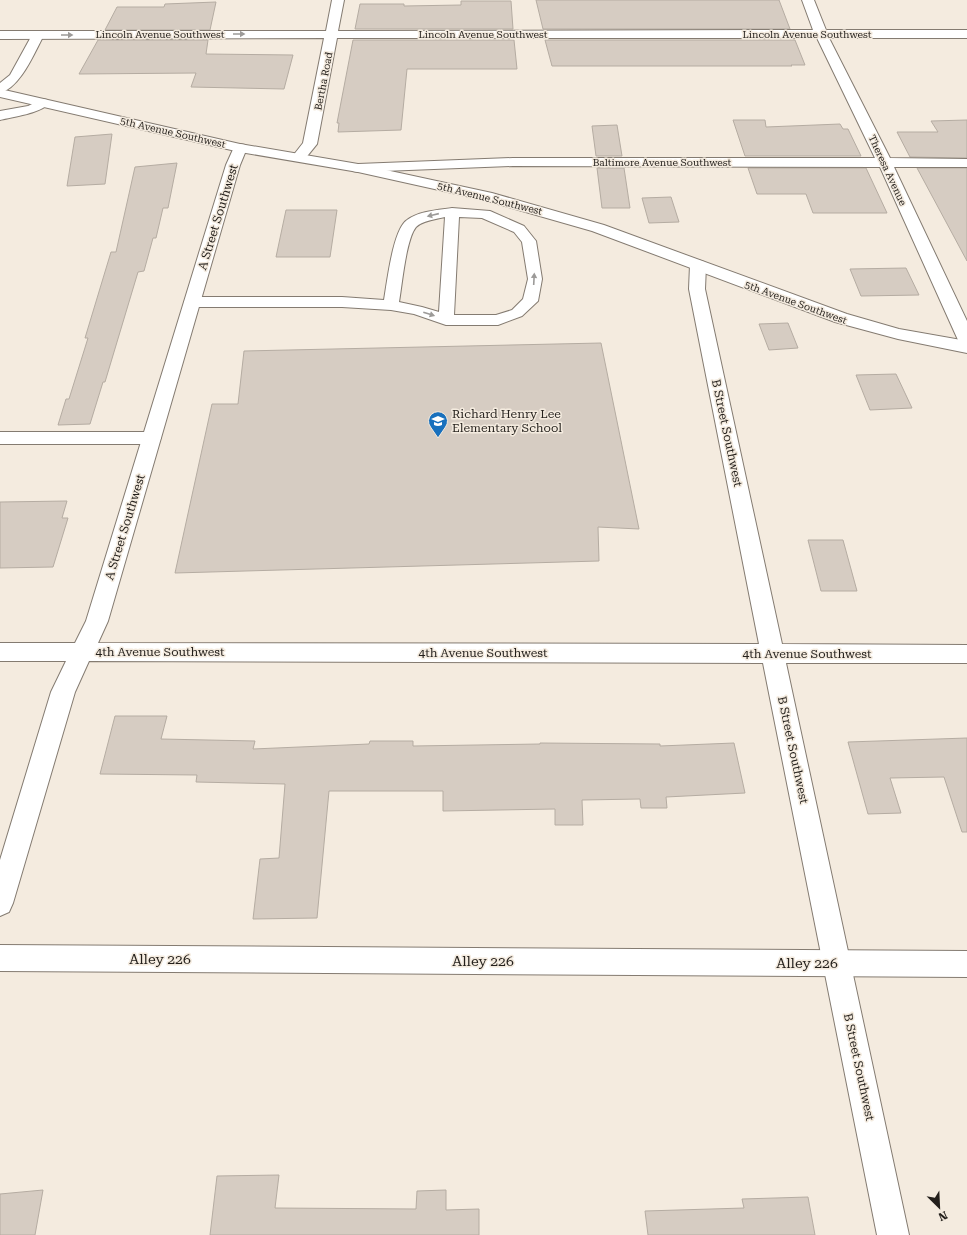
<svg xmlns="http://www.w3.org/2000/svg" width="967" height="1235" font-family="'Roboto Serif',serif">
  <rect width="100%" height="100%" fill="#f4ebdf"/>
  <!-- building -->
  <g fill="#d6ccc2" stroke="#b5aca2">
    <polygon points="536,0 779,0 790,29 543,29"/>
    <polygon points="461,1 511,1 513,29 355,29 360,4 404,4 404,6 461,5"/>
    <polygon points="216,2 210,30 105,30 117,7 164,7 165,4"/>
    <polygon points="98,40 208,40 206,54 293,55 284,89 191,87 196,73 79,74"/>
    <polygon points="353,40 514,40 517,69 407,69 401,130 338,132 339,123 337,123"/>
    <polygon points="545,40 795,40 805,65 791,65 792,66 552,66"/>
    <polygon points="733,120 765,120 766,127 840,124 843,129 848,129 861,156 745,156"/>
    <polygon points="967,120 967,158 910,157 897,132 938,132 931,121"/>
    <polygon points="617,125 622,156 596,156 592,126"/>
    <polygon points="112,134 105,184 67,186 75,137"/>
    <polygon points="177,163 168,208 163,208 156,238 153,238 144,271 138,272 105,382 103,382 90,424 58,425 66,399 69,399 88,338 85,338 111,252 116,252 135,167"/>
    <polygon points="597,168 624,168 630,208 602,208"/>
    <polygon points="748,168 866,168 887,213 813,213 806,194 757,194"/>
    <polygon points="917,168 967,168 967,261"/>
    <polygon points="671,197 679,222 649,223 642,198"/>
    <polygon points="286,210 337,210 330,257 276,257"/>
    <polygon points="906,268 919,295 861,296 850,269"/>
    <polygon points="788,323 798,348 769,350 759,324"/>
    <polygon points="601,343 639,529 598,527 599,561 175,573 212,404 238,404 244,351"/>
    <polygon points="896,374 912,408 870,410 856,375"/>
    <polygon points="67,501 62,518 68,518 53,567 0,568 0,502"/>
    <polygon points="808,540 843,540 857,591 821,591"/>
    <polygon points="115,716 167,716 161,739 255,741 253,749 369,744 370,741 413,741 413,746 540,744 540,743 660,744 660,746 734,743 745,793 666,797 667,808 641,808 640,799 582,800 583,825 555,825 555,809 443,811 443,791 329,791 317,918 253,919 260,859 279,858 285,784 196,782 197,775 100,774"/>
    <polygon points="967,738 967,832 962,832 944,777 890,778 901,813 868,814 848,742"/>
    <polygon points="279,1175 275,1208 416,1209 417,1191 446,1190 446,1210 479,1209 479,1235 210,1235 217,1176"/>
    <polygon points="43,1190 35,1235 0,1235 0,1194"/>
    <polygon points="808,1197 815,1235 648,1235 645,1211 744,1208 742,1199"/>
  </g>
  <g fill="none" stroke-linecap="round" stroke-linejoin="round">
    <!-- service casing -->
    <g stroke="#847b71" stroke-width="2">
      <g id="service">
        <path d="M 38,32 L 42,33 L 44,35 C 34,53 21,87 0,93 L 0,83 L 10,75 L 32,35 L 34,33 Z"/>
        <path d="M 43,99 L 47,100 L 49,103 C 42,113 12,117 0,120 L 0,111 L 28,106 Z"/>
        <path d="M 452,208 L 490,211 L 524,226 L 536,241 L 542,279 L 538,301 L 522,316 L 498,325 L 446,325 L 414,314 L 391,310 L 342,307 L 192,307 L 187,305 L 184,302 L 187,299 L 192,297 L 342,297 L 384,300 C 387,283 393,229 407,220 C 419,211 438,210 452,208 ZM 445,217 L 439,312 L 422,307 L 399,302 C 402,285 406,239 416,227 C 421,221 437,219 445,217 ZM 459,217 L 482,218 L 514,232 L 522,242 L 528,279 L 523,299 L 512,310 L 496,315 L 454,315 Z"/>
        <polygon points="0,432 152,432 158,434 161,438 158,442 152,444 0,444"/>
        <polygon points="0,945 967,951 967,977 0,971"/>
      </g>
    </g>
    <!-- minor casing -->
    <g stroke="#847b71" stroke-width="2">
      <g id="minor">
        <polygon points="332,0 344,0 338,31 813,30 802,0 814,0 826,30 967,30 967,38 829,38 890,158 967,159 967,167 894,167 967,321 967,346 961,344 958,340 880,167 513,166 358,172 353,171 351,168 353,165 358,164 513,158 875,158 817,38 337,38 317,144 304,160 299,161 294,160 292,157 303,143 324,38 0,39 0,31 326,31"/>
        <polygon points="240,144 245,145 247,148 240,165 108,621 98,643 759,644 689,289 690,265 692,262 698,260 704,262 706,265 705,289 782,644 967,645 967,663 786,663 909,1235 877,1235 763,663 89,661 75,692 13,903 9,912 0,916 0,860 51,692 66,661 0,661 0,643 75,643 86,621 226,165 235,145"/>
      </g>
    </g>
    <!-- tertiary casing -->
    <g stroke="#847b71" stroke-width="2">
      <polygon id="tertiary" points="0,89 240,144 358,164 492,193 604,225 847,314 899,329 967,341 967,353 898,339 835,322 592,231 484,200 358,172 240,152 0,97"/>
    </g>
    <!-- service -->
    <use href="#service" fill="#fff" fill-rule="evenodd"/>
    <!-- minor -->
    <use href="#minor" fill="#fff" fill-rule="evenodd"/>
    <!-- tertiary -->
    <use href="#tertiary" fill="#fff" fill-rule="evenodd"/>
  </g>
  <!-- one-way arrows -->
  <defs><path id="oneway-solid" d="M-6-.8H1V-3.2L6.5 0L1 3.2V.8H-6Z"/></defs>
  <g fill="#9c9a98">
    <use href="#oneway-solid" transform="translate(239 34)"/>
    <use href="#oneway-solid" transform="translate(67 35)"/>
    <use href="#oneway-solid" transform="translate(433 215) rotate(167)"/>
    <use href="#oneway-solid" transform="translate(534 279) rotate(-87)"/>
    <use href="#oneway-solid" transform="translate(429 314) rotate(18)"/>
  </g>
  <!-- icons -->
  <defs>
    <g id="school-pin" transform="scale(1)"><path d="M0 17L-7.5 6A9.5 9.5 0 1 1 7.5 6Z" fill="#1870bd" stroke="#f4ebdf"/><path d="M0-5L7-2L0 1L-7-2ZM-4 1L0 2.5L4 1V4Q0 6-4 4Z" fill="#fff"/></g>
  </defs>
  <g fill-rule="evenodd">
    <use href="#school-pin" x="438" y="421"/>
  </g>
  <g text-anchor="middle" stroke-width="3" stroke-linejoin="round" paint-order="stroke">
    <!-- far-street labels -->
    <g font-size="10" fill="#231f1b" stroke="#f4ebdf">
      <text x="160" y="38">Lincoln Avenue Southwest</text>
      <text x="483" y="38">Lincoln Avenue Southwest</text>
      <text x="807" y="38">Lincoln Avenue Southwest</text>
      <text transform="translate(323 81) rotate(-79)" y="4">Bertha Road</text>
      <text transform="translate(173 132) rotate(13)" y="4">5th Avenue Southwest</text>
      <text x="662" y="166">Baltimore Avenue Southwest</text>
      <text transform="translate(888 170) rotate(65)" y="4">Theresa Avenue</text>
      <text transform="translate(490 198) rotate(14)" y="4">5th Avenue Southwest</text>
      <text transform="translate(796 302) rotate(20)" y="4">5th Avenue Southwest</text>
    </g>
    <!-- street labels -->
    <g font-size="12" fill="#231f1b" stroke="#f4ebdf">
      <text transform="translate(218 217) rotate(-73)" y="4">A Street Southwest</text>
      <text transform="translate(727 433) rotate(78)" y="4">B Street Southwest</text>
      <text transform="translate(125 527) rotate(-73)" y="4">A Street Southwest</text>
      <text x="160" y="656">4th Avenue Southwest</text>
      <text x="483" y="657">4th Avenue Southwest</text>
      <text x="807" y="658">4th Avenue Southwest</text>
      <text transform="translate(793 750) rotate(78)" y="4">B Street Southwest</text>
      <text transform="translate(859 1067) rotate(78)" y="4">B Street Southwest</text>
    </g>
    <!-- poi labels -->
    <g font-size="12" fill="#231f1b" stroke="#f4ebdf" text-anchor="start">
      <text x="452" y="418">Richard Henry Lee<tspan x="452" dy="14">Elementary School</tspan></text>
    </g>
    <!-- near-street labels -->
    <g font-size="14" fill="#231f1b" stroke="#f4ebdf">
      <text x="160" y="964">Alley 226</text>
      <text x="483" y="966">Alley 226</text>
      <text x="807" y="968">Alley 226</text>
    </g>
  </g>
  <!-- north arrow -->
  <g transform="translate(939 1207) rotate(156)" stroke="#f4ebdf" stroke-width="3" paint-order="stroke">
  <path d="M0-3L7 15L0 10L-7 15Z" fill="#231f1b"/>
  <text y="-6" font-size="11" font-weight="bold" text-anchor="middle" fill="#231f1b">N</text>
  </g>
</svg>
